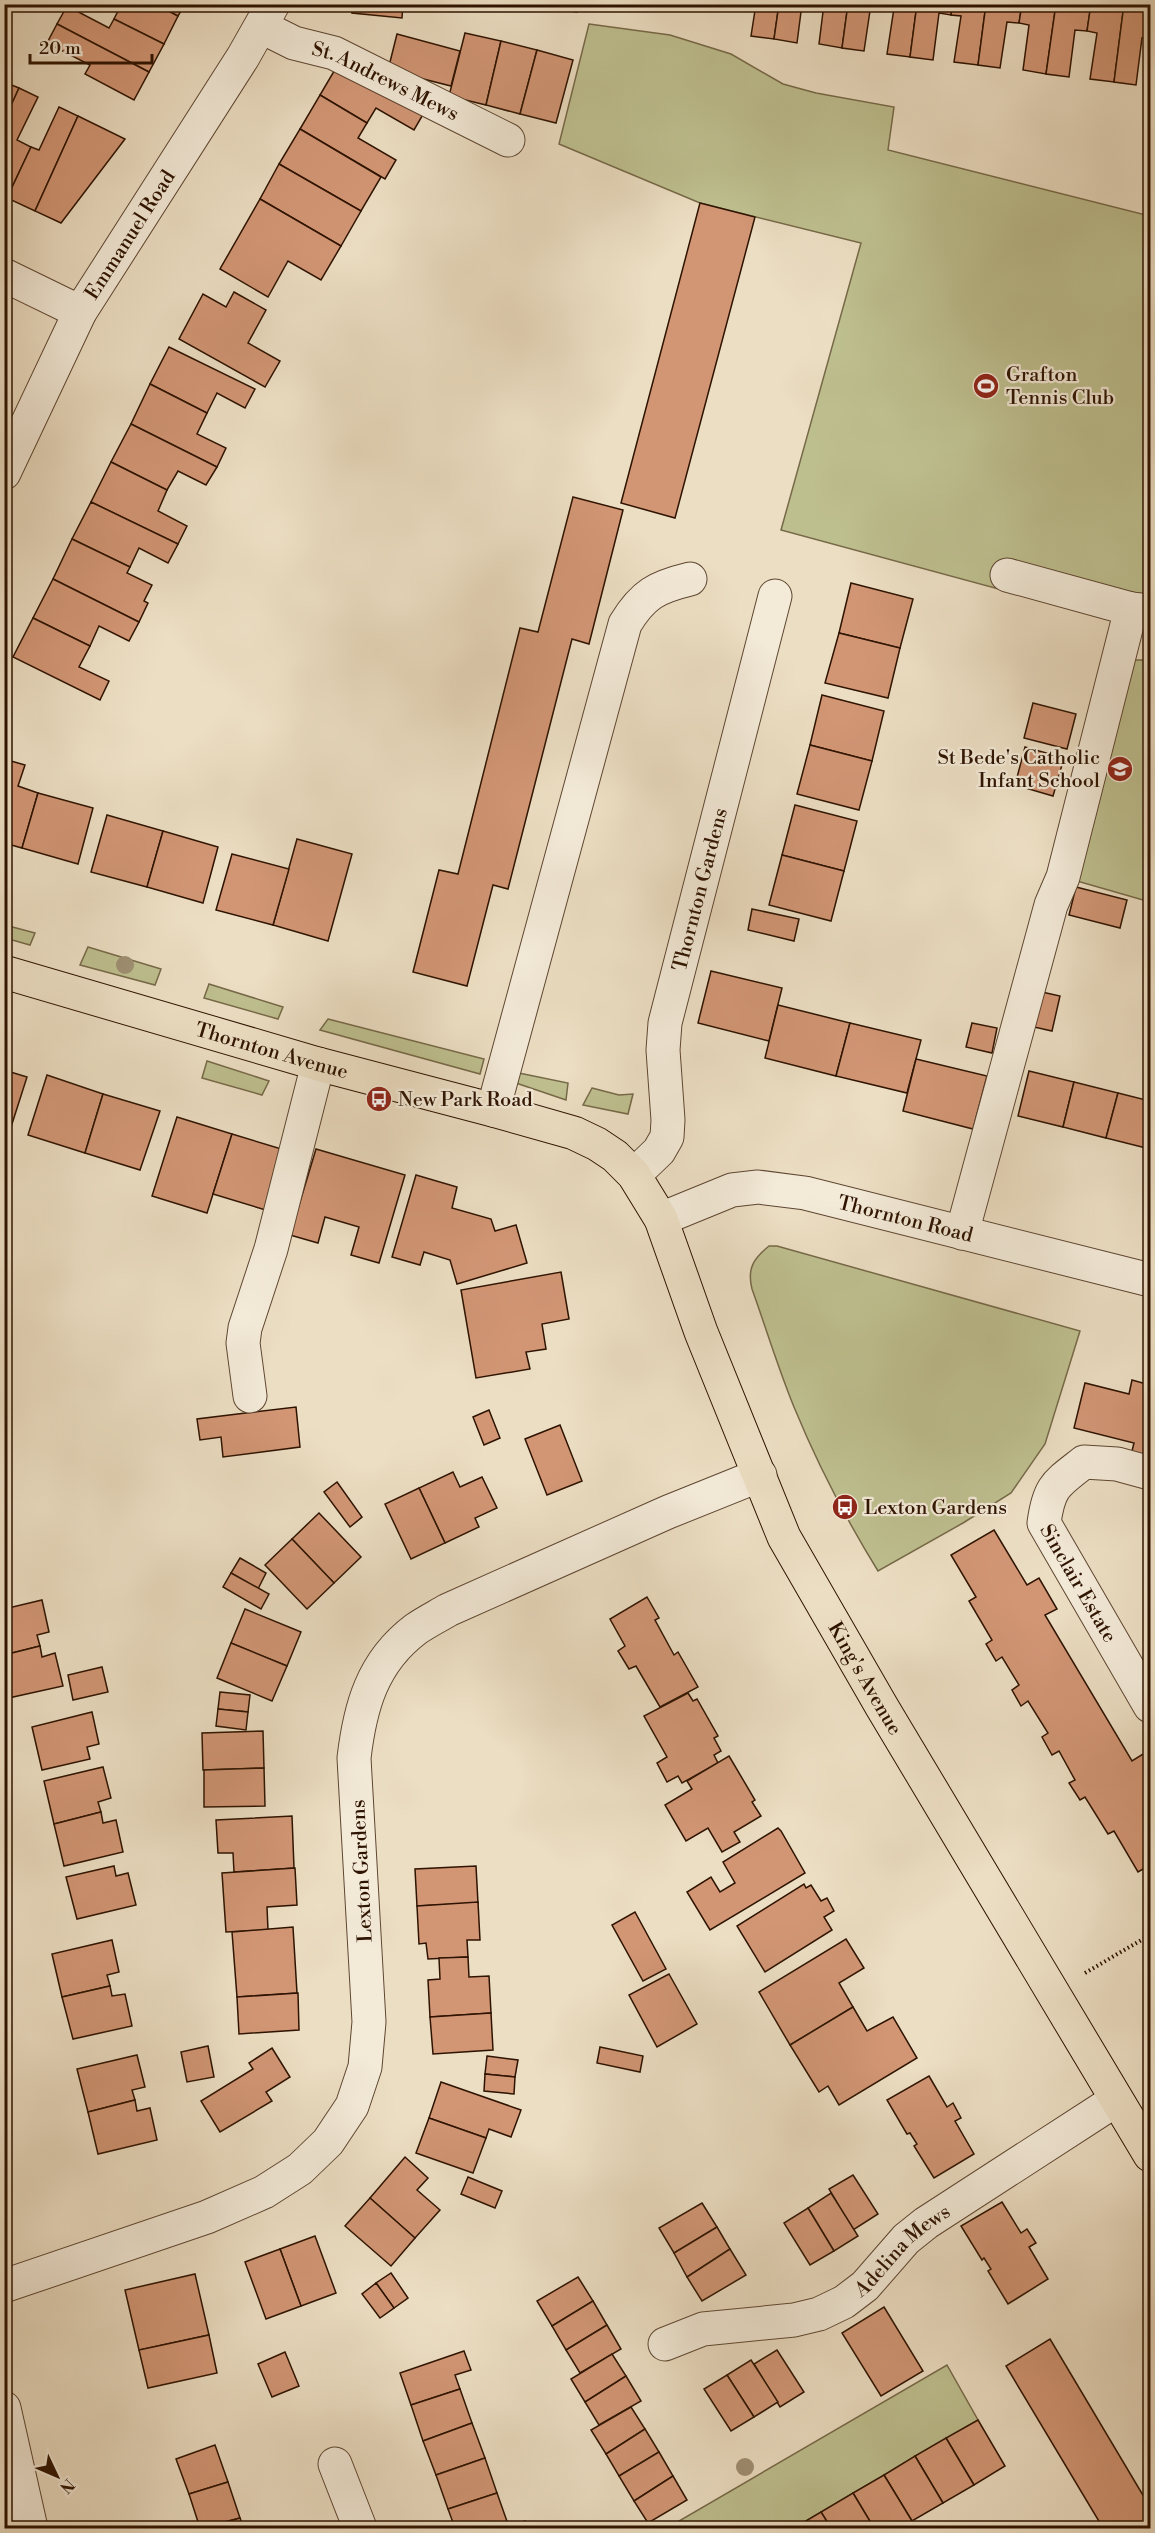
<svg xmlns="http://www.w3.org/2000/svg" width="1155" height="2533" font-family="'Libre Bodoni',serif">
  <rect width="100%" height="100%" fill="#ecdec3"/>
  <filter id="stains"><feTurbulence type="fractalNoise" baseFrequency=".00333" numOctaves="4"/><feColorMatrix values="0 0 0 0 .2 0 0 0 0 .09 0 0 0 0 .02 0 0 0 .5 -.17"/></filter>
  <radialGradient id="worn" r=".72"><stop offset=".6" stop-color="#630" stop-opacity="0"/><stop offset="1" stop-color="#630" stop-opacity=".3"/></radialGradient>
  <!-- green -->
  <g fill="#bebf8f" stroke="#766948" stroke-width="1.5">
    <polygon points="589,24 670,35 731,54 783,84 816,93 894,107 888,150 1150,216 1150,630 781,530 861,243 700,203 559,144"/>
    <polygon points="1118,660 1150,660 1150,902 1063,877"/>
    <polygon points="5,925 35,933 30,945 5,938"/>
    <polygon points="88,947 161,969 155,985 80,965"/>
    <polygon points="209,984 283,1007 278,1019 204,998"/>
    <polygon points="328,1019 484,1059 480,1074 320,1030"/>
    <polygon points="207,1061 269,1081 262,1095 202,1078"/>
    <polygon points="514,1072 568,1083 566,1100 510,1081"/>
    <polygon points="592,1088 619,1095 633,1094 628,1114 583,1105"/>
    <path d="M 769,1246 L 777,1246 L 1080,1331 L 1045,1444 L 1011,1493 L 963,1523 L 878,1571 C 846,1519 817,1463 794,1407 C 778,1368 766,1328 752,1289 C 747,1269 753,1259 769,1246 Z"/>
    <polygon points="947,2365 978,2420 794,2528 667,2528"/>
  </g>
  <!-- building -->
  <g fill="#d29675" stroke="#2e1300" stroke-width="1.5">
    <polygon points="111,4 156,4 178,16 164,44 114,19 119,9"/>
    <polygon points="156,4 185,4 178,16"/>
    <polygon points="353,4 403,4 402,18 352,13"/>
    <polygon points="555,4 578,4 577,12 555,9"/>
    <polygon points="756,4 779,4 774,39 751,36"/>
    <polygon points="779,4 802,4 797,43 774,39"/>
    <polygon points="824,4 848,4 842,48 819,44"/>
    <polygon points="848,4 871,4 864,51 842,48"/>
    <polygon points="884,4 917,4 910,57 887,54 894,8 884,6"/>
    <polygon points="917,4 953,4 951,15 939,13 933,60 910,57"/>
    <polygon points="953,4 986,4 978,65 954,62 961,16 951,15"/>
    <polygon points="986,4 1022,4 1019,23 1007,22 1000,68 978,65"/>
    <polygon points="1022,4 1056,4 1046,74 1023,70 1029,25 1019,23"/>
    <polygon points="1056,4 1091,4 1087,31 1075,30 1069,77 1046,74"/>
    <polygon points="1091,4 1124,4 1114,82 1090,79 1097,33 1087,31"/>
    <polygon points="1124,4 1150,4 1150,40 1142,38 1136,85 1114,82"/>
    <polygon points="67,6 109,28 114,19 164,44 149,72 57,24"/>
    <polygon points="57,24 149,72 134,100 85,74 90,65 47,43"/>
    <polygon points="465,33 501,41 486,105 449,96"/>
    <polygon points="397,34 460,51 451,86 388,70"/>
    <polygon points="501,41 537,50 520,114 486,105"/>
    <polygon points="537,50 573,60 556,123 520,114"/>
    <polygon points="340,61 425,111 414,130 376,108 367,123 320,95"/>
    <polygon points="4,82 19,88 4,121"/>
    <polygon points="19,88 38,97 17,140 31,147 7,198 4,197 4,121"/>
    <polygon points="320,95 367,123 358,138 396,160 385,179 300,129"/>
    <polygon points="59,107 78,116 35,211 7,198 31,147 39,150"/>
    <polygon points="78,116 125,139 61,223 35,211"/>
    <polygon points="300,129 381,177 361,211 279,164"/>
    <polygon points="279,164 361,211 341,246 260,199"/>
    <polygon points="260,199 341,246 321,280 288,261 268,297 220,269"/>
    <polygon points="700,203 755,217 675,518 621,503"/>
    <polygon points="234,292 266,310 248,343 280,361 265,387 179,339 203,294 226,307"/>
    <polygon points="169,347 255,389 245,408 217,393 207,413 150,384"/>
    <polygon points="150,384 207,413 197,434 226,448 217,467 131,424"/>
    <polygon points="131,424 217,467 206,485 178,471 167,490 111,462"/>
    <polygon points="111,462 167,490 158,511 187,526 178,544 91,502"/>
    <polygon points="573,497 623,510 589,644 572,639 508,889 493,885 467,986 413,972 439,870 458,874 520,628 538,632"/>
    <polygon points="91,502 178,544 168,563 139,548 130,567 72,539"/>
    <polygon points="72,539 130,567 127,573 152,585 144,601 148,603 139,622 53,579"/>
    <polygon points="53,579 139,622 129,641 99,626 90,646 33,618"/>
    <polygon points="851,583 913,599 900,648 839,633"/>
    <polygon points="33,618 90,646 79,667 109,681 100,700 13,657"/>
    <polygon points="839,633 900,648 888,698 825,683"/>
    <polygon points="822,695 884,711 872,761 810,745"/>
    <polygon points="1033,703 1076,714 1067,749 1024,738"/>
    <polygon points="810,745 872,761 859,810 797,794"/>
    <polygon points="1025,747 1064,758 1053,796 1015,785"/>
    <polygon points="4,759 25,765 18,786 38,793 22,848 4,843"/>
    <polygon points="38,793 93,808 78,864 22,848"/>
    <polygon points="795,805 857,821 844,871 782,855"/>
    <polygon points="107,815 163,831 147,887 91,872"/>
    <polygon points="163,831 218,847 203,903 147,887"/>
    <polygon points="297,839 352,854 328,941 273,925"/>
    <polygon points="232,854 289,869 273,925 216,910"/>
    <polygon points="782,855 844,871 831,921 769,905"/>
    <polygon points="1076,887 1127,900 1120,928 1069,915"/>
    <polygon points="752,909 799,919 794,941 748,930"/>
    <polygon points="711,971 782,988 769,1041 698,1023"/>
    <polygon points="1042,992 1060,996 1052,1031 1034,1027"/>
    <polygon points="778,1005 850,1023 836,1076 765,1058"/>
    <polygon points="850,1023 921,1040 907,1093 836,1076"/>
    <polygon points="972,1023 997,1028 992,1053 966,1047"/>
    <polygon points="916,1059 987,1076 973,1129 903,1111"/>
    <polygon points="4,1070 27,1077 11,1127 4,1125"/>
    <polygon points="1029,1071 1074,1082 1063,1127 1018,1116"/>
    <polygon points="47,1075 103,1094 85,1153 28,1135"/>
    <polygon points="1074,1082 1118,1093 1106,1138 1063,1127"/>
    <polygon points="1118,1093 1150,1101 1150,1149 1106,1138"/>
    <polygon points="103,1094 160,1111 140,1170 85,1153"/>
    <polygon points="177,1117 232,1134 207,1213 152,1196"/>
    <polygon points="232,1134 288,1151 269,1211 213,1194"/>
    <polygon points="316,1149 405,1175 379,1263 351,1255 359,1227 325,1217 318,1243 290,1235"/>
    <polygon points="416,1175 457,1187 452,1208 491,1219 495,1231 516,1225 527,1263 457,1284 450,1260 424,1252 420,1265 392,1257"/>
    <polygon points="561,1272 569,1319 542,1324 546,1349 526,1352 530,1369 476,1378 461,1290"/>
    <polygon points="1132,1380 1150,1385 1150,1460 1131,1455 1134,1443 1074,1428 1085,1383 1129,1394"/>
    <polygon points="296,1407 300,1447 223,1457 221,1437 200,1440 197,1419"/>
    <polygon points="489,1410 500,1438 484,1445 473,1417"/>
    <polygon points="560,1425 582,1481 547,1495 525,1439"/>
    <polygon points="453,1472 460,1487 482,1477 497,1508 475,1518 479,1527 445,1543 419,1488"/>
    <polygon points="337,1482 362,1517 350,1527 324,1492"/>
    <polygon points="419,1488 445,1543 411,1559 385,1504"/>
    <polygon points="319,1513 361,1557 334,1583 292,1539"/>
    <polygon points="994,1530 1027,1585 1039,1578 1057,1609 1045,1615 1132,1761 1143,1754 1150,1766 1150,1785 1148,1787 1150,1791 1150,1865 1138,1872 1114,1831 1108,1834 1085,1797 1080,1800 1069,1783 1075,1780 1059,1751 1052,1755 1042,1737 1048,1733 1028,1701 1021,1706 1012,1690 1019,1685 1002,1657 996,1661 986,1644 992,1640 969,1601 976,1597 951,1555"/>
    <polygon points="292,1539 334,1583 307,1609 265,1565"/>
    <polygon points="240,1558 266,1573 258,1589 231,1573"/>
    <polygon points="231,1573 269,1594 261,1609 223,1587"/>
    <polygon points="647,1597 659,1618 655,1620 674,1655 678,1652 698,1687 660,1707 636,1666 629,1669 618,1651 625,1646 610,1619"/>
    <polygon points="42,1600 49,1632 37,1635 40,1646 4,1655 4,1609"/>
    <polygon points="245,1609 301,1632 287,1666 231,1643"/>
    <polygon points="231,1643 287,1666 272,1701 217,1678"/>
    <polygon points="40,1646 42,1657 55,1653 63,1686 4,1699 4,1655"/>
    <polygon points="102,1667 108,1692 73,1700 68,1675"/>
    <polygon points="220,1692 250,1695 248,1712 218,1709"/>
    <polygon points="688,1693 693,1701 697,1699 718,1736 714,1738 721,1751 714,1755 718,1763 682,1783 678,1776 667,1782 657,1763 667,1757 644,1716"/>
    <polygon points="218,1709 248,1712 246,1730 216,1726"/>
    <polygon points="92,1712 99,1744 87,1747 90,1759 42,1770 32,1727"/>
    <polygon points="263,1731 264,1768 203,1770 202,1733"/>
    <polygon points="729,1756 755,1800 752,1802 761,1816 734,1832 740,1842 722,1852 708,1828 686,1841 665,1805 692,1789 687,1781"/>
    <polygon points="103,1767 111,1798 98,1802 101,1812 54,1824 44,1781"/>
    <polygon points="264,1768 265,1806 204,1807 204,1770"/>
    <polygon points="101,1812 103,1823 116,1820 123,1852 64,1866 54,1824"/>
    <polygon points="292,1816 294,1868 234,1872 233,1853 218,1853 216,1820"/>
    <polygon points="778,1828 781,1831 805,1873 710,1930 687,1892 711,1877 720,1892 735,1883 723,1862"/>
    <polygon points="114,1866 116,1876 128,1873 136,1905 77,1919 66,1877"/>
    <polygon points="476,1866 478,1903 417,1906 415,1869"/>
    <polygon points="295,1868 297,1905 267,1907 268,1930 226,1932 222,1873"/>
    <polygon points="804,1884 806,1888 811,1885 821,1901 827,1898 834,1911 824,1917 832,1930 765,1972 737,1926"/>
    <polygon points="478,1902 480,1940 467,1940 468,1957 428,1959 426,1943 419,1944 417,1906"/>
    <polygon points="635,1912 666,1969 643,1981 612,1925"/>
    <polygon points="293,1927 297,1993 237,1997 232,1932"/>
    <polygon points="846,1939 864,1968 839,1983 853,2007 790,2045 759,1992"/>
    <polygon points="112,1940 119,1972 107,1975 110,1986 62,1997 52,1954"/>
    <polygon points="468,1957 469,1977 489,1976 491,2013 430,2017 428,1980 440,1979 439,1958"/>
    <polygon points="669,1974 697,2024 657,2047 629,1995"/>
    <polygon points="110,1986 112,1996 125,1994 132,2026 73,2039 62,1997"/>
    <polygon points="298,1993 299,2030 239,2034 237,1997"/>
    <polygon points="853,2007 867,2031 893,2017 917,2058 839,2105 828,2086 819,2092 790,2045"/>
    <polygon points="491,2013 493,2050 433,2054 430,2017"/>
    <polygon points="208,2046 214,2077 187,2082 181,2052"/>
    <polygon points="600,2047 643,2056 640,2072 597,2063"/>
    <polygon points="272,2048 290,2077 266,2092 272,2101 220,2132 201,2101 253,2069 249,2063"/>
    <polygon points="137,2055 145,2087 132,2090 135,2100 88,2112 77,2069"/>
    <polygon points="487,2056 518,2060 515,2077 485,2074"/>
    <polygon points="485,2074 515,2077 514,2094 484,2091"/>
    <polygon points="929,2076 947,2107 953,2103 961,2118 955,2121 974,2154 934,2178 914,2146 917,2144 910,2133 907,2134 887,2100"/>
    <polygon points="441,2082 521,2110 511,2137 489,2129 486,2138 429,2118"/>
    <polygon points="135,2100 137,2111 150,2108 157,2140 98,2154 88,2112"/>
    <polygon points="429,2118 486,2138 473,2173 416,2153"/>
    <polygon points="405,2157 428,2178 417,2190 440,2210 415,2238 370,2198"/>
    <polygon points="853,2175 878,2214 853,2230 829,2189"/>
    <polygon points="468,2177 502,2191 495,2208 461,2194"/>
    <polygon points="831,2193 858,2236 834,2251 808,2208"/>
    <polygon points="370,2198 415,2238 391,2266 345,2226"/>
    <polygon points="1002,2202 1021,2233 1027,2229 1036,2243 1029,2247 1048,2279 1008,2304 988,2271 991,2269 984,2258 982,2260 961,2226"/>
    <polygon points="702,2203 717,2227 674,2253 659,2228"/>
    <polygon points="808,2208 834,2251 810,2265 784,2223"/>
    <polygon points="717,2227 730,2249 687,2277 674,2253"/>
    <polygon points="315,2236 336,2293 301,2306 280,2249"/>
    <polygon points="280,2249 301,2306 266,2319 245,2262"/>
    <polygon points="730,2249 746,2275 702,2301 687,2277"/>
    <polygon points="391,2273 408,2298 394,2308 376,2283"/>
    <polygon points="195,2274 209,2335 139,2350 125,2290"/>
    <polygon points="578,2277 593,2301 552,2326 537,2301"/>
    <polygon points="376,2283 394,2308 380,2318 362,2294"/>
    <polygon points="593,2301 607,2325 566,2350 552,2326"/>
    <polygon points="884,2307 923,2371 881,2396 842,2333"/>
    <polygon points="607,2325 621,2349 580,2373 566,2350"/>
    <polygon points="209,2335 217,2373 148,2388 139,2350"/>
    <polygon points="1050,2339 1150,2507 1150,2528 1103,2528 1006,2366"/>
    <polygon points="777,2350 804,2392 780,2407 754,2364"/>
    <polygon points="464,2351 471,2370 455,2375 460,2389 411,2405 400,2373"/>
    <polygon points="285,2352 299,2386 272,2397 258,2364"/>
    <polygon points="612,2354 626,2376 585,2402 571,2379"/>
    <polygon points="751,2360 778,2402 754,2417 727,2375"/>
    <polygon points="727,2375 754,2417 731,2431 704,2389"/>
    <polygon points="626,2376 641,2401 599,2425 585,2402"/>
    <polygon points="460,2389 472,2423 423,2441 411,2405"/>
    <polygon points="631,2407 645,2429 606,2454 591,2430"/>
    <polygon points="978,2420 1005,2466 974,2485 946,2438"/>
    <polygon points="472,2423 485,2458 436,2475 423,2441"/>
    <polygon points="645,2429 659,2452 619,2476 606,2454"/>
    <polygon points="946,2438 974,2485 943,2503 915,2456"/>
    <polygon points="215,2445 228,2482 189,2494 176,2459"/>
    <polygon points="659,2452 673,2476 634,2501 619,2476"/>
    <polygon points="915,2456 943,2503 912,2521 884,2475"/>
    <polygon points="485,2458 497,2493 448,2509 436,2475"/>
    <polygon points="884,2475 912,2521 899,2528 874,2528 853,2493"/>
    <polygon points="673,2476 687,2500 648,2523 634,2501"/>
    <polygon points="228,2482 240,2518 200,2528 189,2494"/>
    <polygon points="497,2493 509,2527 455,2528 448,2509"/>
    <polygon points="853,2493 874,2528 831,2528 821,2512"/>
    <polygon points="821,2512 831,2528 794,2528"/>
    <polygon points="240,2518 244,2528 206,2528"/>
    <polygon points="525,2521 528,2528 504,2528 509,2527"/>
  </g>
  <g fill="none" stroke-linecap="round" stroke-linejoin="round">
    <!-- minor casing -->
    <g stroke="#5e4631" stroke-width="35">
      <g id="minor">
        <path id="s1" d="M 262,27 L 294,43 L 334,53 L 508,140"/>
        <polyline points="4,275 80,312"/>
        <path id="s2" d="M 4,473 L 80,312 L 243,57 L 273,4"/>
        <polyline points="1007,575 1131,609"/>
        <path d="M 493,1110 L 625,624 C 643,594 657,587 690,579"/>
        <path id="s3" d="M 634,1175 L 659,1151 L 667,1137 L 668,1120 L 663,1050 L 665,1023 L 775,596"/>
        <path id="s4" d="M 661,1219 L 732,1190 L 758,1187 L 805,1193 L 1150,1280"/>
        <polyline points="962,1233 1051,905 1063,877 1131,609 1150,611"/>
        <polyline points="250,1396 243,1343 245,1328 271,1249 318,1064"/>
        <path id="s5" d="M 1150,1473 L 1117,1464 L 1084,1462 C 1056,1484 1049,1486 1044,1523 L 1150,1706"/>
        <path d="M 4,2286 L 207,2217 L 264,2192 L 300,2169 L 328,2142 L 352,2106 L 365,2067 L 369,2022 L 354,1758 C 360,1707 372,1662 416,1629 C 426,1622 438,1616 448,1610 L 668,1512 L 760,1475"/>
        <path id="s6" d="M 665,2344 L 703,2329 L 794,2320 L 819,2314 L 844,2302 L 865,2286 L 906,2239 L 926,2223 L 1116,2100"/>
        <polyline points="4,2408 31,2528"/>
        <polyline points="335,2464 360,2528"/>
      </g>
    </g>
    <!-- major casing -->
    <g stroke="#2e1300" stroke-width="35">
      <g id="major">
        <path id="s7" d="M 4,972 L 318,1064 L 493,1110 L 574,1133 L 597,1144 L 615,1156 L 634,1175 L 661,1219 L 701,1332 L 784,1537 L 882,1707 L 1150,2155"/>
      </g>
    </g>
    <!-- path -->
    <polyline stroke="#2e1300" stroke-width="4" stroke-dasharray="1.5 3" stroke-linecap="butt" points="1085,1973 1150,1935"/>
    <!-- minor -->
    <use href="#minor" stroke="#f3ead8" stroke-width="33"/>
    <!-- major -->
    <use href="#major" stroke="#ecdec3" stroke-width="33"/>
  </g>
  <!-- trees -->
  <g fill="#9f8f73">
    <circle cx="125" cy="965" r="9"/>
    <circle cx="745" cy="2467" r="9"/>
  </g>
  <!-- icons -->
  <defs>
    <g id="stadium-disc" transform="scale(1.35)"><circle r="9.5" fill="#8f2418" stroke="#f3ead8"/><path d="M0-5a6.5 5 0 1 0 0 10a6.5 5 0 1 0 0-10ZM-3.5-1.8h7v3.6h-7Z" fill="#fff"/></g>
    <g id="school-disc" transform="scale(1.35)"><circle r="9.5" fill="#8f2418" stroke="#f3ead8"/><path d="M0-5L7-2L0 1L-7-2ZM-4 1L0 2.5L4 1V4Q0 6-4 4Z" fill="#fff"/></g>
    <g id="bus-disc" transform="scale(1.35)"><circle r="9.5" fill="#8f2418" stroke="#f3ead8"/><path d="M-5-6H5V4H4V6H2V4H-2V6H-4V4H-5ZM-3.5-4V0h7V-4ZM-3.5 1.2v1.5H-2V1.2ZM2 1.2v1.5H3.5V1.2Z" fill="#fff"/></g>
  </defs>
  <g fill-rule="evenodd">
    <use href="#stadium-disc" x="986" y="386"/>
    <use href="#school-disc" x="1120" y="769"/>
    <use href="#bus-disc" x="379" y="1099"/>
    <use href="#bus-disc" x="845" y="1507"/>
  </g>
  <g text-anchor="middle" stroke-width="4.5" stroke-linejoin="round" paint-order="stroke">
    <!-- street labels -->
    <g font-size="20" fill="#2e1300" stroke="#f3ead8">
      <text dy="7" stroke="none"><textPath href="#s1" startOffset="135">St. Andrews Mews</textPath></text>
      <text dy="7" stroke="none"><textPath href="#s2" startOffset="270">Emmanuel Road</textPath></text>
      <text dy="7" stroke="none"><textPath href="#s3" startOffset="303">Thornton Gardens</textPath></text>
      <text dy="7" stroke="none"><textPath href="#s7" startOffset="279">Thornton Avenue</textPath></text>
      <text dy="7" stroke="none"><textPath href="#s4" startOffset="254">Thornton Road</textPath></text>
      <text dy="7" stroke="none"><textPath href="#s5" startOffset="213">Sinclair Estate</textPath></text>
      <text dy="7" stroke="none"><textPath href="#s7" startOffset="1222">King's Avenue</textPath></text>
      <text transform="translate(361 1871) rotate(-93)" y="7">Lexton Gardens</text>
      <text dy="7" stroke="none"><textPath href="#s6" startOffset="264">Adelina Mews</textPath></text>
    </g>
    <!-- poi labels -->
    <g font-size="20" fill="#2e1300" stroke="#f3ead8" text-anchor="start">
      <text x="1006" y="381">Grafton<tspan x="1006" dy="23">Tennis Club</tspan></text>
      <text x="1100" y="764" text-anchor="end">St Bede's Catholic<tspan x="1100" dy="23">Infant School</tspan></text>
      <text x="398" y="1106">New Park Road</text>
      <text x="864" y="1514">Lexton Gardens</text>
    </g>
  </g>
  <!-- margin -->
  <rect width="1155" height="2533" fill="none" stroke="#ecdec3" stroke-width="24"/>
  <rect x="6" y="6" width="1143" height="2521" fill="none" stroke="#2e1300" stroke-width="3"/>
  <rect x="12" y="12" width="1131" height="2509" fill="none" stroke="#2e1300" stroke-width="1.5"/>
  <!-- north arrow -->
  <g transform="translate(57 2476) rotate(134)" stroke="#f3ead8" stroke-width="4.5" paint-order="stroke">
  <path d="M0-4.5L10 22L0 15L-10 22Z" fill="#2e1300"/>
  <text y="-9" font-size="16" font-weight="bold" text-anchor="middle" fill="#2e1300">N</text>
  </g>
  <!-- scale -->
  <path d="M30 54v9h122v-9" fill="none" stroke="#2e1300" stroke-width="3"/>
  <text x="39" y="54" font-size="18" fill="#2e1300" stroke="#f3ead8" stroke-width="4.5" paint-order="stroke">20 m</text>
  <rect width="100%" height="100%" filter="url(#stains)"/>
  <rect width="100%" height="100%" fill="url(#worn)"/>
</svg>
